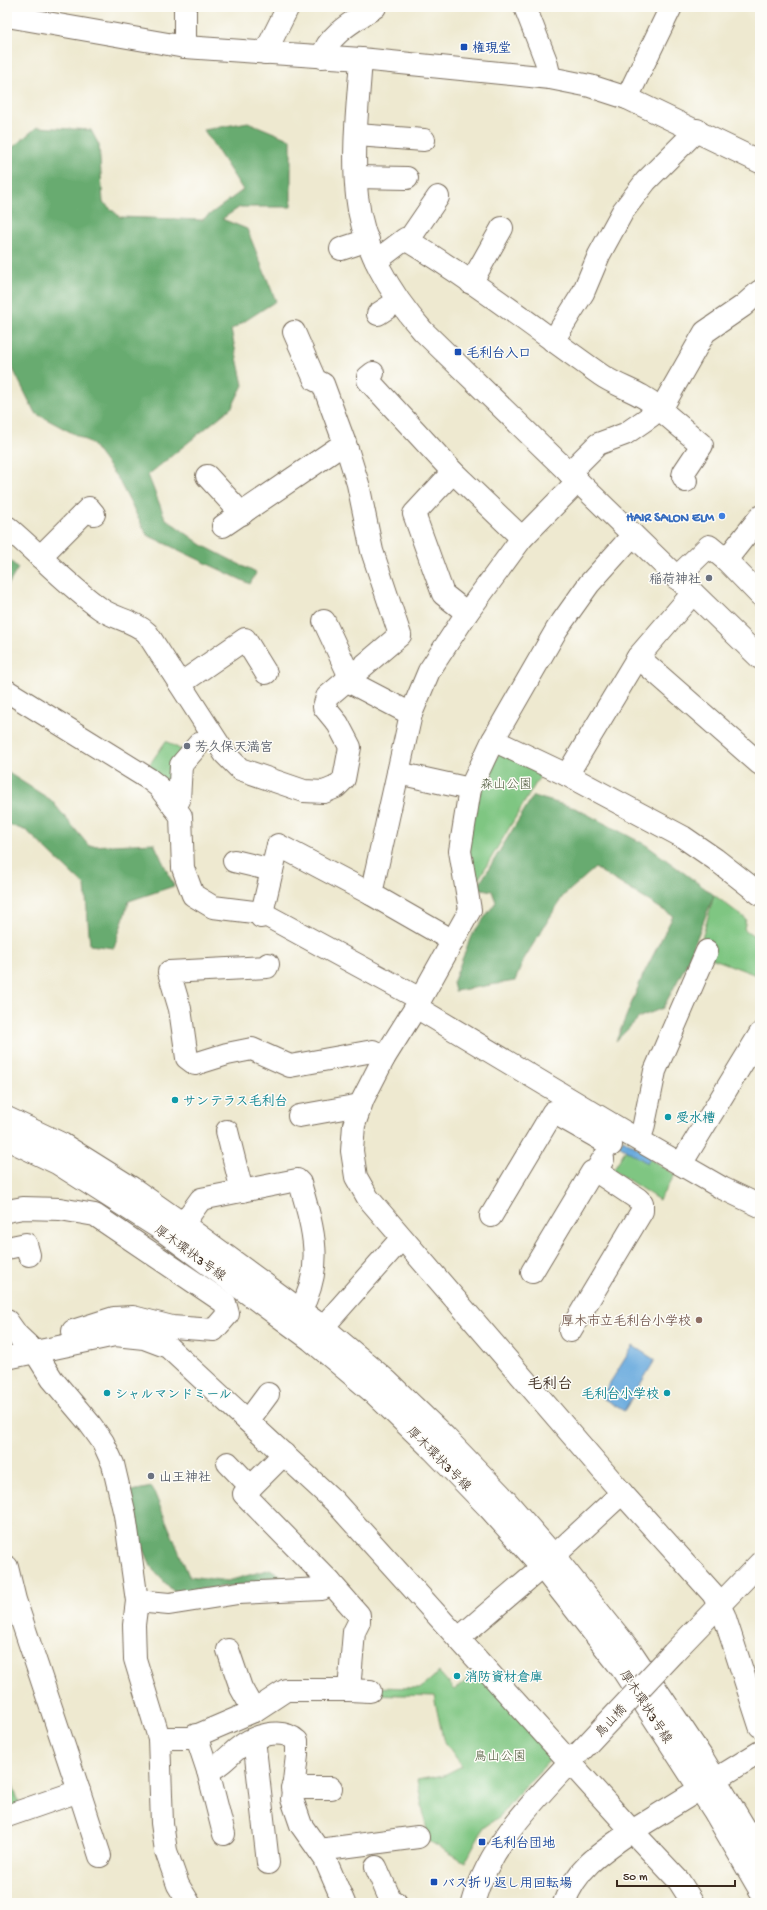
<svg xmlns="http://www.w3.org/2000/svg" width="767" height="1910" font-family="'Gochi Hand','Klee One',sans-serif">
  <rect width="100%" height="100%" fill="#fdfcf7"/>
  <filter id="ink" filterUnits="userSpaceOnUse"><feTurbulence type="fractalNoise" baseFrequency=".025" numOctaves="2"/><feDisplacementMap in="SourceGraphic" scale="8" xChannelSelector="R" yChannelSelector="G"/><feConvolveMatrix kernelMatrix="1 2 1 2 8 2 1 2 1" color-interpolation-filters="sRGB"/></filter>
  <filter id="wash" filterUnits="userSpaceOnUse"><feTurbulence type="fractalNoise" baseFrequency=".012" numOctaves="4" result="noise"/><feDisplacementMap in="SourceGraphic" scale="16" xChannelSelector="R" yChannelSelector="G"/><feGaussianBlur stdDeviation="0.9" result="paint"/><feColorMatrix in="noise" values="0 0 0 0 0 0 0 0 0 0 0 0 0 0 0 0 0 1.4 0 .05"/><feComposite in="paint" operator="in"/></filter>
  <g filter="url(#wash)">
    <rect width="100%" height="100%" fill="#eee9d0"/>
    <!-- green -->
    <g fill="#7fc682" stroke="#5d7850">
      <polygon points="166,741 183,751 174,788 145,771"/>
      <polygon points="499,752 542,773 472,890 466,865 474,804"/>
      <polygon points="714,895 746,919 744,929 760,940 759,976 698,953"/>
      <polygon points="626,1149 647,1163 650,1159 675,1175 659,1200 613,1170"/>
      <polygon points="477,1671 552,1752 551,1759 514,1798 500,1816 483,1828 465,1862 429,1841 417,1780 444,1775 462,1766 443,1739 434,1696 370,1694 371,1687 421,1688 439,1672 455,1690"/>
      <polygon points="7,1769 20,1805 7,1809"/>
    </g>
    <!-- forest -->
    <g fill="#67ab70" stroke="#516a47">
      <polygon points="248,122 291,140 291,207 240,207 222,219 247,229 276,301 231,330 243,385 232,407 148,475 165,518 202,545 256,573 250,584 147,535 118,479 91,443 35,413 7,357 7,152 37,127 91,130 99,145 103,202 120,217 202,220 243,190 204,130"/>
      <polygon points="7,558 18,568 7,587"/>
      <polygon points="7,772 51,800 89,846 154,843 174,886 129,901 114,948 90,945 85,886 27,831 7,824"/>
      <polygon points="533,796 575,808 646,845 714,895 686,965 663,1008 640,1017 616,1041 643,975 673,916 595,868 563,896 524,959 515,981 455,991 453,983 471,936 496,902 492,891 477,888"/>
      <polygon points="152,1487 189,1576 228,1581 270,1569 289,1580 174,1592 153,1570 141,1543 131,1491"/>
    </g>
    <!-- water -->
    <g fill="#6babde" stroke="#536a7e">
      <polygon points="623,1139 651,1156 647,1163 619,1145"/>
      <polygon points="633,1346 655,1360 624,1411 601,1397"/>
    </g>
  </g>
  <g filter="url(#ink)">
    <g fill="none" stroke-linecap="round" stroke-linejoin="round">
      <!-- minor casing -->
      <g stroke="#7a6d5c" stroke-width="24">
        <g id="minor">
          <polyline points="185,7 185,47"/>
          <polyline points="525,7 546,61 550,78"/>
          <polyline points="7,16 185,47 361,59 550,78 590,86 627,98 760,162"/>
          <polyline points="265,53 288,7"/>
          <path d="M 322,57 C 328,34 356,20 375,7"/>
          <path d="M 361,59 C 358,104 352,151 357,196 C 362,246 390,294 423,331 L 760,658"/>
          <polyline points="627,98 671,7"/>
          <polyline points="357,135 424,140"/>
          <polyline points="356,177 407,178"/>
          <polyline points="408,241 438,197"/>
          <polyline points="341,249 368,240"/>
          <path d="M 376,261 L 405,239 C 473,280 536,329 601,375 C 618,387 641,392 656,406 L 651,416 L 625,434 L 598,444 L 569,473"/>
          <polyline points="471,283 502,228"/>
          <polyline points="378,314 398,301"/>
          <polyline points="553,341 583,293 599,255 623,211 646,181 697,130"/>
          <polyline points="373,373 368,377 368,380 453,472 522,538"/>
          <polyline points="656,406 702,445 684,472 683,476 686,481"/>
          <polyline points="660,411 705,332 743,306 760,291"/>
          <polyline points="453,472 414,514 443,594 467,613"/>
          <polyline points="207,476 242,514"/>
          <polyline points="223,526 345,443"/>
          <path d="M 7,527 C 39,554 67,585 101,609 C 115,619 135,621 147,633 L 225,754 L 240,769 L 304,791 L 324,792 L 336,787 L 344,779 L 350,747 L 338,724 L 324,707 L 327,697 L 400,635 L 372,551 L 358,484 L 348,452 L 323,384 L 315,380 L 294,332"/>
          <polyline points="40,557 89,508 94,514"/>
          <polyline points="726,560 760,517"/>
          <polyline points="676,578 709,546 726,560 760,595"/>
          <polyline points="324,621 350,677"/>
          <polyline points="638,657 760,764"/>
          <polyline points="346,680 411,714"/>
          <polyline points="180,684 245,639 266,673"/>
          <polyline points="7,691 149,779 159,787 181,816 183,868 193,895 213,907 262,913 420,999"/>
          <polyline points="493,740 567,775 683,837 715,859 760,894"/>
          <polyline points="398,773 470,789"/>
          <polyline points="567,775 638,657 693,593"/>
          <polyline points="174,807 179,800 181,765 199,744"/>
          <polyline points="234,861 272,870"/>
          <polyline points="261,917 278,845 371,894"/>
          <polyline points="453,941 371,894 411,714 429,671 467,613 522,538 578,481"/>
          <polyline points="268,964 267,967 169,972 180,1009 187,1058 195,1064 227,1054 252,1049 290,1066 373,1051 384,1058"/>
          <polyline points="416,1007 623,1131 722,1188 760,1206"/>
          <polyline points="299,1116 360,1105"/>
          <polyline points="7,1118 62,1144 132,1188 183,1224 323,1327 387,1381 445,1437 501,1495 554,1556 632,1653 703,1759 760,1853"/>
          <polyline points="227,1131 242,1191"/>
          <polyline points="7,1139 57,1163 159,1228 311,1340 375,1394 433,1450 489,1508 542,1567 622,1669 714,1811 760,1890"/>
          <polyline points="639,1140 643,1129 655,1071 707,951"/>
          <polyline points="681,1164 760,1034"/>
          <polyline points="7,1211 23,1208 60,1209 95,1215 225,1303 228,1314 214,1330 172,1327 133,1317 114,1318 73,1331"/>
          <polyline points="491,1216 553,1112 611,1145"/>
          <path d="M 183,1224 L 201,1199 L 297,1180 L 300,1183 C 313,1228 325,1266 300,1311"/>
          <polyline points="7,1248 26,1244 29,1255"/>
          <polyline points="532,1272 592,1172 596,1171 603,1159"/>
          <polyline points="7,1321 17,1335 35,1352 52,1379 90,1424 103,1442 113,1464 125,1515 137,1601 134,1625 135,1659 159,1738 162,1823 166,1851 178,1885 189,1903"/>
          <polyline points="323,1327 401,1239"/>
          <polyline points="570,1331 642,1211 642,1203 638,1199 596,1171"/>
          <polyline points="7,1358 115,1335 144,1338 168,1347 334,1501 632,1831 760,1752"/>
          <polyline points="248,1421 268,1394"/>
          <polyline points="228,1463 251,1487"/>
          <polyline points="622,1493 368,1198 356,1177 352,1151 354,1125 363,1099 384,1058 416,1007 470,910 460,851 470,789 493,740 557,629 589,584 633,535"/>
          <polyline points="7,1567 15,1600 79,1791 7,1816"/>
          <polyline points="137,1601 169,1604 238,1593 322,1589 330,1582"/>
          <polyline points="459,1638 542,1567 622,1493 713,1594 724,1615 760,1726"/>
          <polyline points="228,1650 241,1688 254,1711"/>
          <polyline points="673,1653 760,1563"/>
          <polyline points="349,1690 370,1691"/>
          <polyline points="196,1735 208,1771 224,1834"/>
          <polyline points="159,1738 191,1738 254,1711 286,1690 349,1690 354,1632 359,1622 359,1615 330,1582 244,1494 284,1454"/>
          <polyline points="254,1739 268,1863"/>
          <path d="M 208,1771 C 221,1766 227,1757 237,1749 C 253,1736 281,1726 297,1741 L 297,1755 L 292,1799 L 301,1825 L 325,1859 L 344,1903"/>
          <polyline points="292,1788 331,1788"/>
          <polyline points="79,1791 100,1856"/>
          <polyline points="319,1850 418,1837"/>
          <polyline points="376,1867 391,1901 396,1903"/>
          <path d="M 473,1903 C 490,1842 537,1798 579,1752"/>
          <path d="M 564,1903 C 576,1868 603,1851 632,1831 L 679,1881 L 693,1903"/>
        </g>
      </g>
      <!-- minor -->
      <use href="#minor" stroke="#fff" stroke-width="22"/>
      <!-- minor-bridge casing -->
      <g stroke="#7a6d5c" stroke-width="24" stroke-linecap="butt">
        <polyline id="minor-bridge" points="580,1752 673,1653"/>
      </g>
      <!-- minor-bridge -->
      <use href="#minor-bridge" stroke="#fff" stroke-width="22"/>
    </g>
  </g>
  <!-- markers -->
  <g fill="#1a4fb4" stroke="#fdfcf7" stroke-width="1.5">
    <rect x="460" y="43" width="8" height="8" rx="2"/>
    <rect x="454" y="348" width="8" height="8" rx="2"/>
    <rect x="478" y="1838" width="8" height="8" rx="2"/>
    <rect x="430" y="1878" width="8" height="8" rx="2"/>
  </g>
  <circle fill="#3f7fe0" stroke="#fdfcf7" stroke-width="1.5" cx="722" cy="516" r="4"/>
  <g fill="#6b7280" stroke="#fdfcf7" stroke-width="1.5">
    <circle cx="709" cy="578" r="4"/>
    <circle cx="187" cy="746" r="4"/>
    <circle cx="151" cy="1476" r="4"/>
  </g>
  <g fill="#0f9aa8" stroke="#fdfcf7" stroke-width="1.5">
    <circle cx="175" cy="1100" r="4"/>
    <circle cx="668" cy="1117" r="4"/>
    <circle cx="107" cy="1393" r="4"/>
    <circle cx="667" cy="1393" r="4"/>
    <circle cx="457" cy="1676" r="4"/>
  </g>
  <circle fill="#8d6e63" stroke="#fdfcf7" stroke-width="1.5" cx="699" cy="1320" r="4"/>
  <g text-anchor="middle" stroke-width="3" stroke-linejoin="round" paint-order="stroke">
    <!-- transit labels -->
    <g font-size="13" font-weight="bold" fill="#164399" stroke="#fdfcf7" text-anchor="start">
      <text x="472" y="52">権現堂</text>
      <text x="466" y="357">毛利台入口</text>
      <text x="490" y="1847">毛利台団地</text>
      <text x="442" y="1887">バス折り返し用回転場</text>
    </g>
    <!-- shop labels -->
    <g font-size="13" font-weight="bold" fill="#366cbe" stroke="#fdfcf7" text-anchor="end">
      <text x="714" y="521">HAIR SALON ELM</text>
    </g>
    <!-- worship labels -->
    <g font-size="13" font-weight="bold" fill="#5b616d" stroke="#fdfcf7" text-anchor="start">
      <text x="701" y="583" text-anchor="end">稲荷神社</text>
      <text x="195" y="751">芳久保天満宮</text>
      <text x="159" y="1481">山王神社</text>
    </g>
    <!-- park labels -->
    <g font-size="13" fill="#4f593c" stroke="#fdfcf7">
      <text x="506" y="788">森山公園</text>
      <text x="500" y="1760">鳥山公園</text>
    </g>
    <!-- culture labels -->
    <g font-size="13" font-weight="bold" fill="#0d838f" stroke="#fdfcf7" text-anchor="start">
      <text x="183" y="1105">サンテラス毛利台</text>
      <text x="676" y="1122">受水槽</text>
      <text x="115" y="1398">シャルマンドミール</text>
      <text x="659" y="1398" text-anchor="end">毛利台小学校</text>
      <text x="465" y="1681">消防資材倉庫</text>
    </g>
    <!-- street labels -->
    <g font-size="13" fill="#3b2a1e" stroke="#fdfcf7">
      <text transform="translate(191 1252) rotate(36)" y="5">厚木環状3号線</text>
      <text transform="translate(440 1458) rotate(45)" y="5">厚木環状3号線</text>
      <text transform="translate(647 1706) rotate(57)" y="5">厚木環状3号線</text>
      <text transform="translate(610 1720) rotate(-47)" y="5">鳥山橋</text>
    </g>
    <!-- education labels -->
    <g font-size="13" font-weight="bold" fill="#785e54" stroke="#fdfcf7" text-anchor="end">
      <text x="691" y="1325">厚木市立毛利台小学校</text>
    </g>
    <!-- quarter labels -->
    <g font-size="15" font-weight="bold" fill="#3b2a1e" stroke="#fdfcf7">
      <text x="550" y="1388">毛利台</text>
    </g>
  </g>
  <!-- margin -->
  <rect width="767" height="1910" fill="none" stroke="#fdfcf7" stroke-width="24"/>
  <!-- scale -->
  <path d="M617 1880v6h118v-6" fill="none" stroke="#3b2a1e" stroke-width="2"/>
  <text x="623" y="1880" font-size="12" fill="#3b2a1e" stroke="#fdfcf7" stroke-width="3" paint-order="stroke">50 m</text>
</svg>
